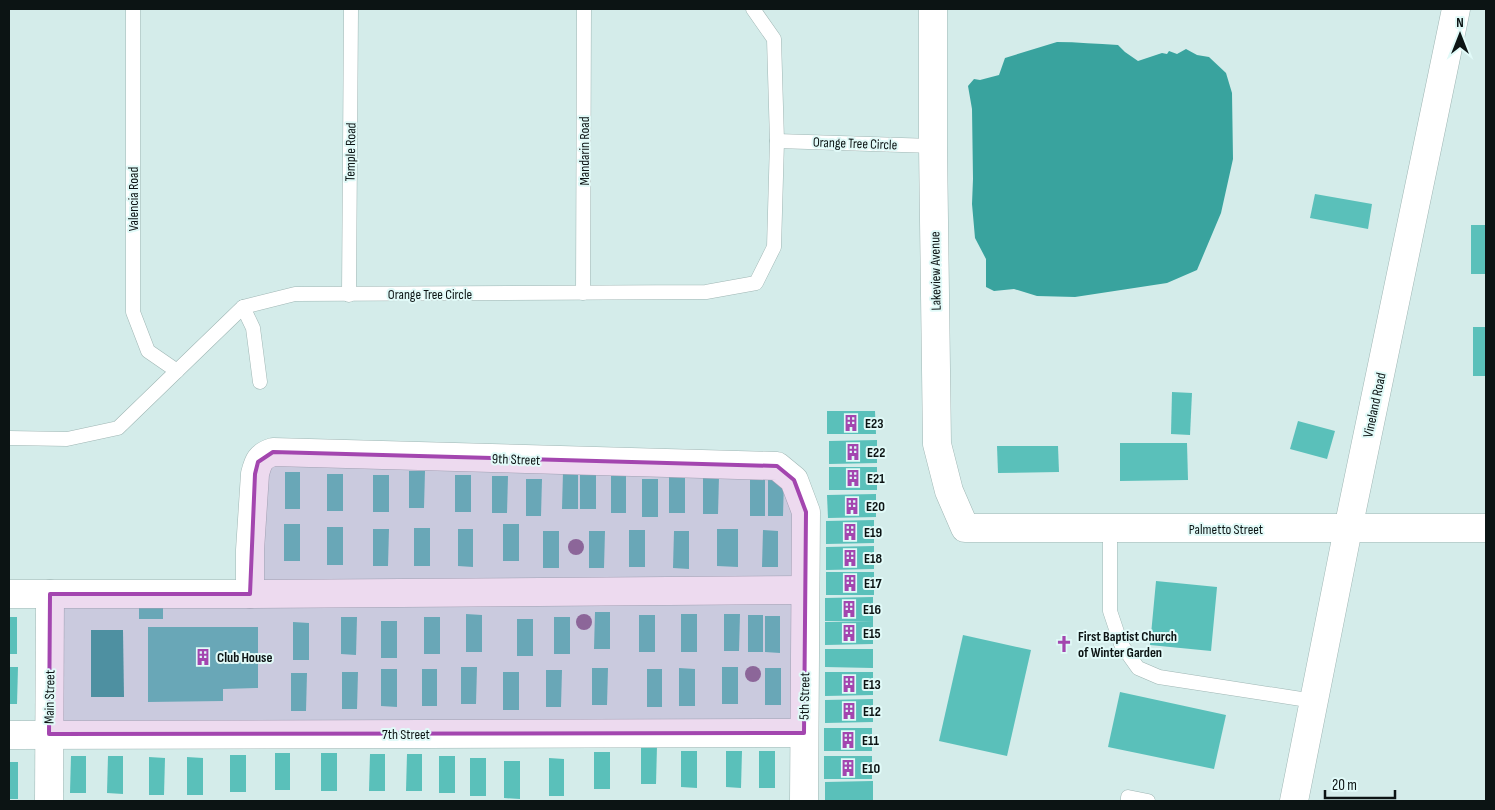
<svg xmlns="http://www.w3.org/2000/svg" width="1495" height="810" font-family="'Sofia Sans Condensed',sans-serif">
  <rect width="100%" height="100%" fill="#d4ecea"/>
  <!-- water -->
  <g fill="#39a39e">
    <path d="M 1057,42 C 1077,42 1097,44 1118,45 L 1125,52 L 1138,61 L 1162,53 L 1167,54 L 1169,51 L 1177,54 L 1186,49 L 1197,55 L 1209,57 L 1226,73 L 1232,93 L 1233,159 L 1221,213 L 1197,270 L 1167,283 L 1075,297 L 1037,296 L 1014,289 L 994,291 L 986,287 L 986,259 L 975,238 L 972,204 L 973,179 L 972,109 L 968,86 L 974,79 L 980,80 L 999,75 L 1005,58 Z"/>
    <polygon points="91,630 123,630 124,697 91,697"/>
  </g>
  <!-- building -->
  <g fill="#5ac0ba">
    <polygon points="1315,194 1372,204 1368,229 1310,218"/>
    <rect x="1471" y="225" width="15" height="49"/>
    <rect x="1473" y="327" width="13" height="49"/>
    <polygon points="1172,392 1192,393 1190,435 1171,434"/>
    <polygon points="827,411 875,411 876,434 827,434"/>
    <polygon points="1298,421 1335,431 1327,459 1290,449"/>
    <polygon points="877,440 877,463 829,464 829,441"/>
    <polygon points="1120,443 1187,443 1188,480 1120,481"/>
    <polygon points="997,446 1058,446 1059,472 998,473"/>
    <rect x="829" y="467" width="48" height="23"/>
    <polygon points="409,471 425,471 424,508 409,508"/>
    <rect x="285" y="472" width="15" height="37"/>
    <polygon points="563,472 578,472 578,509 562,509"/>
    <rect x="580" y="472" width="16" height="37"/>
    <rect x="327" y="474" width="16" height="37"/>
    <rect x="373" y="475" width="16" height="37"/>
    <rect x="455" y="475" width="16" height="37"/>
    <polygon points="492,476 508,476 507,513 492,513"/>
    <rect x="611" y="476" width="15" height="37"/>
    <rect x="669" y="476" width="16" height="37"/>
    <polygon points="703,477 719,477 718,514 703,514"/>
    <polygon points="526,479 542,479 541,516 526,516"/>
    <rect x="642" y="479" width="16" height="38"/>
    <rect x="750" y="479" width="15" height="37"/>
    <polygon points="768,479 784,479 783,516 768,516"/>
    <polygon points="876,494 876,517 828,518 827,495"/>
    <polygon points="874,520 874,543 826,544 826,521"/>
    <rect x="284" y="524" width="16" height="37"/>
    <rect x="503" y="524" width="16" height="37"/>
    <rect x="327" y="527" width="16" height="38"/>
    <rect x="414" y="528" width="16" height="38"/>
    <polygon points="373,529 389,529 388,566 373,566"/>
    <polygon points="458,529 473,529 473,567 458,566"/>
    <polygon points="717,529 738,529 738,567 717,566"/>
    <rect x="629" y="530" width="16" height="37"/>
    <polygon points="763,530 778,531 778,567 762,567"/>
    <rect x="543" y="531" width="16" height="37"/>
    <polygon points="589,531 605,531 604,568 589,568"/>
    <polygon points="674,531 689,531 689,569 673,568"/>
    <polygon points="874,546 874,569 826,570 826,547"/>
    <rect x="826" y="572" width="48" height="23"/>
    <polygon points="1156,581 1217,587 1211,651 1150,645"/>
    <polygon points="873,597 873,621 825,621 825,598"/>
    <rect x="139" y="604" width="24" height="15"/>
    <polygon points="595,612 610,612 610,649 594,649"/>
    <polygon points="466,614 482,615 482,652 466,652"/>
    <rect x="681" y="614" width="16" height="38"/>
    <polygon points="724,614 740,614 739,651 724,651"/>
    <rect x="639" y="615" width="16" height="37"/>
    <rect x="748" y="615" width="15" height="37"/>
    <polygon points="765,616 780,616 780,653 765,652"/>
    <rect x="9" y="617" width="8" height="37"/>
    <polygon points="341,617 357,617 356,655 341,654"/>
    <rect x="424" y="617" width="16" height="37"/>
    <rect x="554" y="617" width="16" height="37"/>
    <rect x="517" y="619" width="16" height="37"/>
    <rect x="381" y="621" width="16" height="37"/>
    <polygon points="873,621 873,644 825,645 825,622"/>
    <polygon points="293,622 309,623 309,660 293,660"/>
    <polygon points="148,627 258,627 258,688 223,689 223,701 148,702"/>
    <polygon points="963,635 1031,650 1007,756 939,741"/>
    <polygon points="825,649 873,649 873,668 825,667"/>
    <polygon points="9,667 18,667 17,704 9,704"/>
    <polygon points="461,667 477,667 476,704 461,704"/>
    <rect x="722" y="667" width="16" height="37"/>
    <polygon points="592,668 608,668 607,705 592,705"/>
    <polygon points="679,668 695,669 695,706 679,706"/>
    <rect x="765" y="668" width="16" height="37"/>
    <polygon points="381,669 397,669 397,707 381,706"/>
    <rect x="422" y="669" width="15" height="37"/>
    <rect x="647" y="669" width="15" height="38"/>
    <polygon points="546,670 562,670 561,707 546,707"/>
    <polygon points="342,672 358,672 357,709 342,709"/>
    <rect x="503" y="672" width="16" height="38"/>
    <polygon points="825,672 873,672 873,695 825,696"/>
    <polygon points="291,673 307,673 306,711 291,711"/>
    <polygon points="1120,692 1226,715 1214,769 1108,747"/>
    <polygon points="873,699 873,722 825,723 825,700"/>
    <rect x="824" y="728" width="48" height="23"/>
    <polygon points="641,746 657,746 656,784 641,784"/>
    <polygon points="681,751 697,751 697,788 681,787"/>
    <polygon points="726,751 742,751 741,788 726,787"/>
    <rect x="759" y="751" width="16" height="37"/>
    <rect x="594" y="752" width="16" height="37"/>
    <rect x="275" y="753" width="15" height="37"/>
    <rect x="321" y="753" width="16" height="38"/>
    <polygon points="370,754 385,754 385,791 369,791"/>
    <polygon points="407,754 422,754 422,791 406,791"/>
    <rect x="230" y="755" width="16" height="37"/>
    <polygon points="71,756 86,756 86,793 70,793"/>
    <polygon points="108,756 123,756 123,794 107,793"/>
    <rect x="439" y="756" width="16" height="37"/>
    <rect x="824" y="756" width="48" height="23"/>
    <polygon points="149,757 165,758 164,795 149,795"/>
    <polygon points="187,757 203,758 203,795 187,795"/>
    <rect x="470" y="758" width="16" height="38"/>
    <polygon points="549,758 564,759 564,796 549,796"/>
    <polygon points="504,761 520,761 520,799 504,798"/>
    <rect x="9" y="762" width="9" height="37"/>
    <polygon points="873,781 873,801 825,801 825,782"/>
  </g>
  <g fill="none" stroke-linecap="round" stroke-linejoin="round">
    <!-- lane casing -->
    <g stroke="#9fb6b4" stroke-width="15">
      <g id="lane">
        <polyline points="133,9 133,312 148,351 177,371"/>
        <polyline points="777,141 933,146"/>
        <polyline points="583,293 584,9"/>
        <polyline points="349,295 351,9"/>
        <polyline points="243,307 253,328 260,382"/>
        <polyline points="9,438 67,439 118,428 243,307 295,294 706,292 756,283 774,247 777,141 774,39 753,9"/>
        <polyline points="1110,529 1110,611 1121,644 1138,668 1159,677 1314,701"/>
        <polyline points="1128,801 1128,797 1148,801"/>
      </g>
    </g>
    <!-- street casing -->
    <g stroke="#9fb6b4" stroke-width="29">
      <g id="street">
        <polyline points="933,9 933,146 937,444 949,491 965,528 1486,528"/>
        <polyline points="9,594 250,594 805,590"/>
        <path d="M 250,594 L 250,550 L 255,474 C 258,462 260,456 273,452 L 777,466 L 794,480 L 806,512 L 804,801"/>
        <polyline points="9,735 804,733"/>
        <polyline points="49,801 50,594"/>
      </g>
    </g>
    <!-- secondary casing -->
    <g stroke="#9fb6b4" stroke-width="29">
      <polyline id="secondary" points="1294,801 1348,529 1456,9"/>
    </g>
    <!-- lane -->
    <use href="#lane" stroke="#fff" stroke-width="14"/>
    <!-- street -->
    <use href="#street" stroke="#fff" stroke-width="28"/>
    <!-- secondary -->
    <use href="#secondary" stroke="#fff" stroke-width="28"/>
  </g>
  <!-- trees -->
  <g fill="#866e94">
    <circle cx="576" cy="547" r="8"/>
    <circle cx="584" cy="622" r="8"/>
    <circle cx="753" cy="674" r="8"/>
  </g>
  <!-- marked area -->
  <path fill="#a346af" fill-opacity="0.2" stroke="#a346af" stroke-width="4" stroke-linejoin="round" d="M 273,452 L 777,466 L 794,480 L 806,512 L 804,733 L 49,734 L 50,594 L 250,594 L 255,474 L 258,462 Z"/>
  <!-- icons -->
  <defs>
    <g id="building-bare" transform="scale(1.35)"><path d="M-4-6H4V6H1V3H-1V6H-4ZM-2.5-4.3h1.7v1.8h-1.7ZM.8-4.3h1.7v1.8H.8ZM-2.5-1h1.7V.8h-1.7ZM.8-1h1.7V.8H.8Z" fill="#a346af" stroke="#e1faf8" stroke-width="2.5" paint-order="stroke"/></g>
    <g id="church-bare" transform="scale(1.35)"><path d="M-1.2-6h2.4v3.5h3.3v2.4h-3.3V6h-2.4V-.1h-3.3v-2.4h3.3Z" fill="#a346af" stroke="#e1faf8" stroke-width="2.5" paint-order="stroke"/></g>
  </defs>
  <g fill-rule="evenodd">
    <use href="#building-bare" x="851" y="423"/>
    <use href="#building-bare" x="853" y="452"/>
    <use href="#building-bare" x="853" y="478"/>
    <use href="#building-bare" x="852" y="506"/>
    <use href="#building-bare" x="850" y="532"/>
    <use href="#building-bare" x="850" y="558"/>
    <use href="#building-bare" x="850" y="583"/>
    <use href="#building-bare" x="849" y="609"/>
    <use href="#building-bare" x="849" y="633"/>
    <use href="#church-bare" x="1064" y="644"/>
    <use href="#building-bare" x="203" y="657"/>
    <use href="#building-bare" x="849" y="684"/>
    <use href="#building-bare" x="849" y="711"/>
    <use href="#building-bare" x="848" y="740"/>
    <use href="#building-bare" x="848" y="768"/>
  </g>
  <g text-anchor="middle" stroke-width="4" stroke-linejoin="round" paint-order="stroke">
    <!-- street labels -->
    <g font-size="14" fill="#0c1414" stroke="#e1faf8">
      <text transform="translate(855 143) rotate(2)" y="5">Orange Tree Circle</text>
      <text transform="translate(584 151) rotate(-90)" y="5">Mandarin Road</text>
      <text transform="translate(350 152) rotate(-89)" y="5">Temple Road</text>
      <text transform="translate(133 199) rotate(-90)" y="5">Valencia Road</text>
      <text transform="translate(935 271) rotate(-91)" y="5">Lakeview Avenue</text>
      <text x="430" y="299">Orange Tree Circle</text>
      <text transform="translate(1374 405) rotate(-78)" y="5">Vineland Road</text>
      <text transform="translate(516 459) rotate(2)" y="5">9th Street</text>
      <text x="1226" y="534">Palmetto Street</text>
      <text transform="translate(804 696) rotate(-89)" y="5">5th Street</text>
      <text transform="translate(49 697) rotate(-89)" y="5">Main Street</text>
      <text x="406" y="739">7th Street</text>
    </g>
    <!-- poi labels -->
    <g font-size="14" font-weight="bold" fill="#0c1414" stroke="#e1faf8" text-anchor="start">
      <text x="865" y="428">E23</text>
      <text x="867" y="457">E22</text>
      <text x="867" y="483">E21</text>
      <text x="866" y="511">E20</text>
      <text x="864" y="537">E19</text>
      <text x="864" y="563">E18</text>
      <text x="864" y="588">E17</text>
      <text x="863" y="614">E16</text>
      <text x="863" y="638">E15</text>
      <text x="1078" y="641">First Baptist Church<tspan x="1078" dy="16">of Winter Garden</tspan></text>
      <text x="217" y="662">Club House</text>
      <text x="863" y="689">E13</text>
      <text x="863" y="716">E12</text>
      <text x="862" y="745">E11</text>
      <text x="862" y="773">E10</text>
    </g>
  </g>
  <!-- border -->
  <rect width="1495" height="810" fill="none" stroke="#0c1414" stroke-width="20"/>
  <!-- north arrow -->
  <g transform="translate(1460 35)" stroke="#e1faf8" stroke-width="4" paint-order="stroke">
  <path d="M0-4L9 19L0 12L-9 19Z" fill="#0c1414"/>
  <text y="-8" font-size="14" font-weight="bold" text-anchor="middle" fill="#0c1414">N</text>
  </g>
  <!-- scale -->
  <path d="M1325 790v8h70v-8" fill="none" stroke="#0c1414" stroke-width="2.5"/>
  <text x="1332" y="790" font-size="15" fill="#0c1414" stroke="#e1faf8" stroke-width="4" paint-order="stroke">20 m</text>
</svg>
